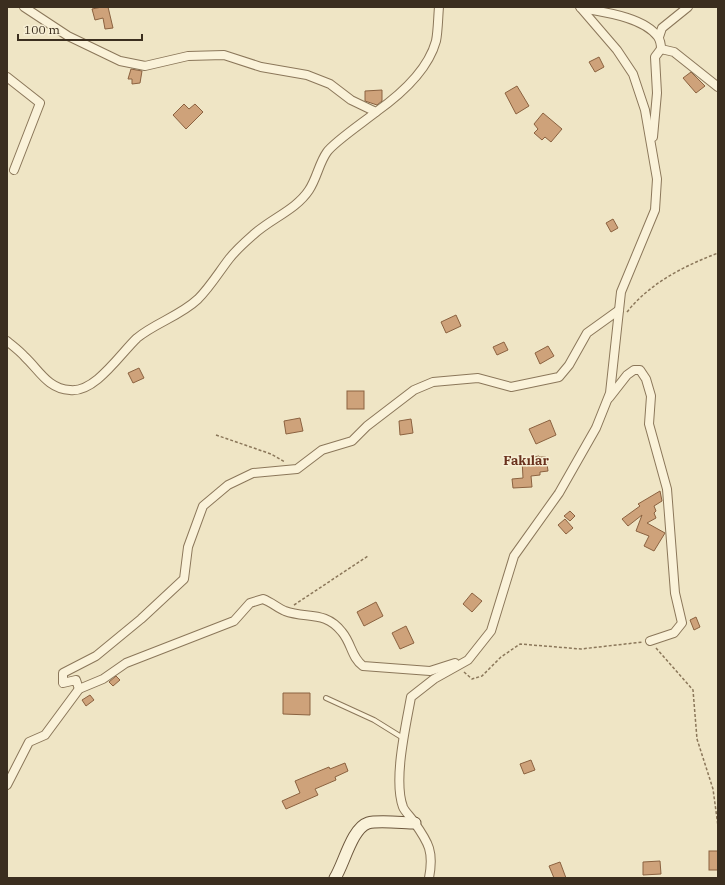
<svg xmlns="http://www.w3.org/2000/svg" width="725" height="885" font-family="'IBM Plex Serif',serif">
  <rect width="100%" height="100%" fill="#efe5c5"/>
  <!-- building -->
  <g fill="#cea27a" stroke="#8b6240">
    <polygon points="102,7 108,7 113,28 105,29 103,18 95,20 92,9"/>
    <polygon points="599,57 604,67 595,72 589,62"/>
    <polygon points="131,69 142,71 140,83 132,84 132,79 128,79"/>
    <polygon points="691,72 705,86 696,93 683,78"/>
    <polygon points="517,86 529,106 516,114 505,93"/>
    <polygon points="382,90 382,101 377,105 365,101 365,91"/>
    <polygon points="184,104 189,109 195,104 203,112 186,129 173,115"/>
    <polygon points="543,113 562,129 551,142 545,137 542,140 534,133 538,129 534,124"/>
    <polygon points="613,219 618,228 611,232 606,223"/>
    <polygon points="456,315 461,326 446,333 441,322"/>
    <polygon points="504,342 508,350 497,355 493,347"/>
    <polygon points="548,346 554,356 540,364 535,353"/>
    <polygon points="139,368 144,378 133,383 128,373"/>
    <rect x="347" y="391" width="17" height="18"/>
    <polygon points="300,418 303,431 286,434 284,421"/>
    <polygon points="411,419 413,433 400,435 399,421"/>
    <polygon points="550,420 556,435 536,444 529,429"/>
    <polygon points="539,456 540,457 546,457 548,471 540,472 540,475 531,476 532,487 513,488 512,479 523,478 522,459"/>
    <polygon points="660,491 662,501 654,506 656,511 654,513 656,518 647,523 665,533 654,551 644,546 649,536 636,531 642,515 628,526 622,519 640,506 638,504"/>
    <polygon points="570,511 575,516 570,521 564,516"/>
    <polygon points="565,519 573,528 566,534 558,525"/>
    <polygon points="472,593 482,601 472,612 463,604"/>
    <polygon points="376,602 383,616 364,626 357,612"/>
    <polygon points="696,617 700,627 694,630 690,620"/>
    <polygon points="406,626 414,643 400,649 392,633"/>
    <polygon points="116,676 120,680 113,686 109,682"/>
    <polygon points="283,693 310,693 310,715 283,714"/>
    <polygon points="90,695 94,700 86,706 82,700"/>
    <polygon points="531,760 535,770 524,774 520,764"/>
    <polygon points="345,763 348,771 335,777 336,780 315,789 318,795 286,809 282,801 300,793 295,781 329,767 330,769"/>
    <rect x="709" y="851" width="9" height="19"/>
    <polygon points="660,861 661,874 643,875 643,862"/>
    <polygon points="560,862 566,878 554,878 549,866"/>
  </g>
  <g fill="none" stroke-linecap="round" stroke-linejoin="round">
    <!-- lane casing -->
    <g stroke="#8b775a" stroke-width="6">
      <polyline id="lane" points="326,698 374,720 403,738"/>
    </g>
    <!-- street casing -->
    <g stroke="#8b775a" stroke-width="10">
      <g id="street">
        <path d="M 24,7 L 68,36 L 120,61 L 145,66 L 188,56 L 224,55 L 261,67 L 307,75 L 330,84 L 351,100 L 376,112 C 400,95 428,70 436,41 C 438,31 438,18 439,7"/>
        <path d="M 581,8 C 603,12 644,17 658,37 C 660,40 661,45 661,49"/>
        <polyline points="659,37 662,28 688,7"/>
        <polyline points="7,77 40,103 14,170"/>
        <polyline points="653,137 657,93 655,57 661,49 674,52 718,87"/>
        <path d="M 7,341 C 13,346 20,351 25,357 C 39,370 48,389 70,390 C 95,393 120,354 137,338 C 155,323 180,316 198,299 C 210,287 219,272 229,259 C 236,250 245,242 253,235 C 270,219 296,210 309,190 C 317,178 319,163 327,152 C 334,142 365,121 376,112"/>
        <polyline points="609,398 627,375 634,370 640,370 646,379 651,396 649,424 667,489 675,593 682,623 674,633 650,641"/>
        <polyline points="79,689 76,680 63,683 63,673 96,656 141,619 184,579 188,547 203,506 228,485 253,473 297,469 322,450 352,441 367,426 414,390 433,382 478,378 511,387 559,377 569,365 587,333 619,310"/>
        <path d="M 7,785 L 29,742 L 45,735 L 79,689 L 103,679 L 126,663 L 234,621 L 250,603 L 263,599 C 271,602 278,608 285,611 C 306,619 325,610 342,632 C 352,644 351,657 363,666 L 430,671 L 455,663"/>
        <path d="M 429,878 C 434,852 429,843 414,822 C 411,817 405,812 403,807 C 393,780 406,725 411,697 L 434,679 L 468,660 L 491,631 L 514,556 L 559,493 L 596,428 L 610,393 L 621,292 L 655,210 L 657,179 L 645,110 L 633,74 L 617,50 L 580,7"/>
      </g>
    </g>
    <!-- secondary casing -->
    <g stroke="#6d583e" stroke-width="13">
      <path id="secondary" d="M 335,878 C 344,864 352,828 368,823 C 378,820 404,823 415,823"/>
    </g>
    <!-- path -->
    <g stroke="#8b775a" stroke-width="1.5" stroke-dasharray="3 2" stroke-linecap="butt">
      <path d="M 627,312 C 650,283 684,266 718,253"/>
      <polyline points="216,435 271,454 285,462"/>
      <polyline points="294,605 368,556"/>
      <polyline points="656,648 693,690 697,739 713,789 718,826"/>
      <polyline points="464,672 472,679 482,676 501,657 520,644 581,649 643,642"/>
    </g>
    <!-- lane -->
    <use href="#lane" stroke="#faf2d9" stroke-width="4"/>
    <!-- street -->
    <use href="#street" stroke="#faf2d9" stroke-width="8"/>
    <!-- secondary -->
    <use href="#secondary" stroke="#faf2d9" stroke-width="11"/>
  </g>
  <g text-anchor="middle" stroke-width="3" stroke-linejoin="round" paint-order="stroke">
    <!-- neighbourhood labels -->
    <g font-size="13" font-weight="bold" fill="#69311d" stroke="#f7efd5">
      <text x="526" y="465">Fakılar</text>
    </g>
  </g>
  <!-- border -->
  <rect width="725" height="885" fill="none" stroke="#3b2e1f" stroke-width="16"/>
  <!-- scale -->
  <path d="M18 34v6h124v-6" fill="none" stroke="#3b2e1f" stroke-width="2"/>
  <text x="24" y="34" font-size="12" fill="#3b2e1f" stroke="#f7efd5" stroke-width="3" paint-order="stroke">100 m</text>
</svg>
